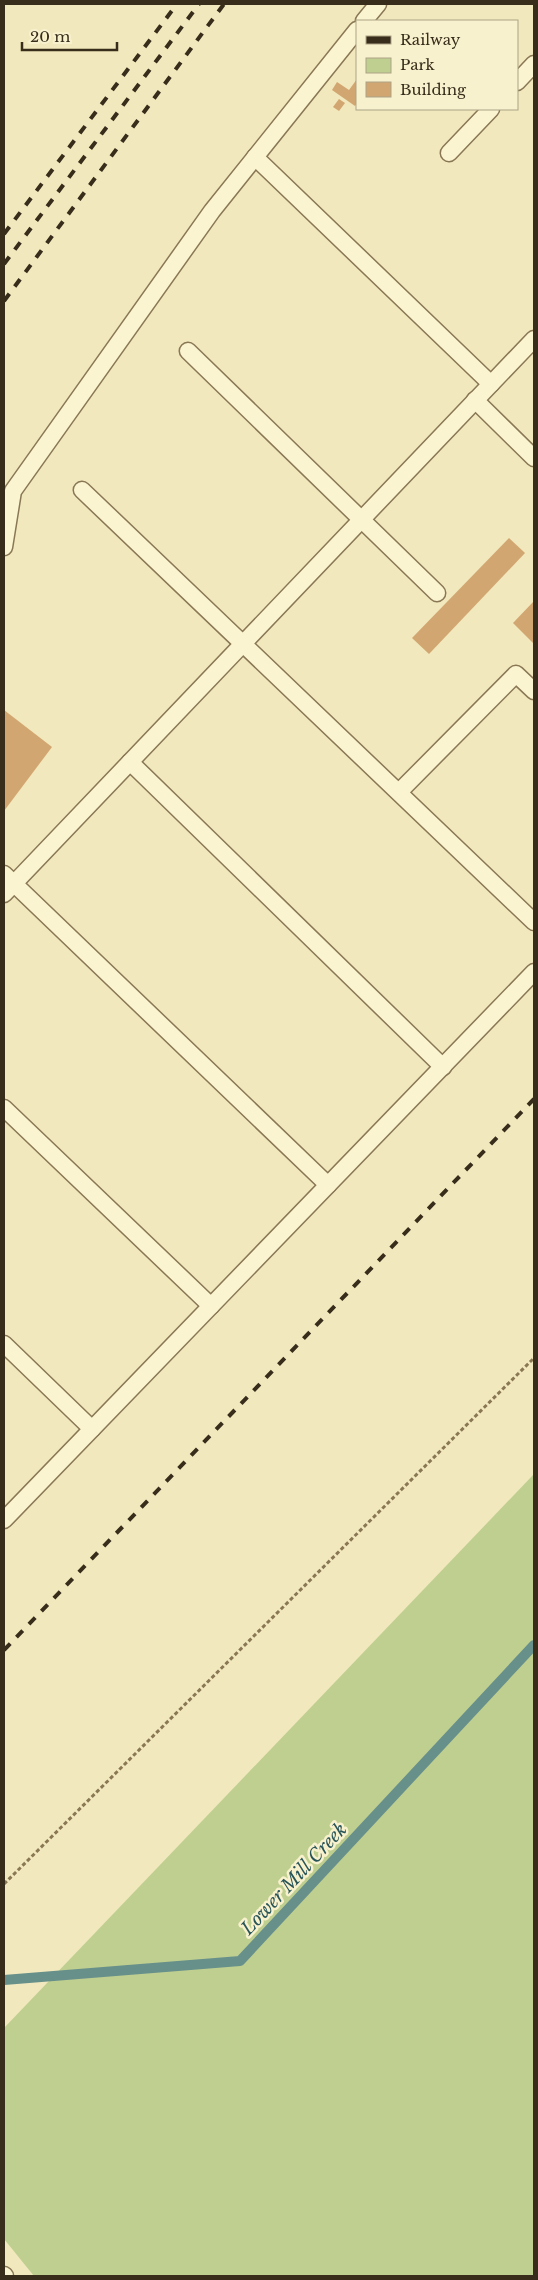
<svg xmlns="http://www.w3.org/2000/svg" width="538" height="2280" font-family="'Libre Baskerville',serif">
  <rect width="100%" height="100%" fill="#f1e8bd"/>
  <!-- green -->
  <polygon fill="#bfcf90" points="534,1474 534,2276 34,2276 4,2239 4,2028"/>
  <g fill="none" stroke-linecap="round" stroke-linejoin="round">
    <!-- stream -->
    <polyline stroke="#68908b" stroke-width="10" points="4,1980 240,1961 534,1645"/>
  </g>
  <!-- building -->
  <g fill="#d2a670">
    <polygon points="357,79 357,103 355,106 332,90 337,82 349,90"/>
    <polygon points="339,99 345,103 339,111 333,107"/>
    <polygon points="509,538 525,553 429,654 412,638"/>
    <polygon points="534,601 534,644 513,623"/>
    <polygon points="4,710 52,747 4,811"/>
  </g>
  <g fill="none" stroke-linecap="round" stroke-linejoin="round">
    <!-- service casing -->
    <g stroke="#8a7855" stroke-width="19">
      <g id="service">
        <polyline points="364,21 378,4"/>
        <polyline points="517,82 534,64"/>
        <polyline points="449,153 491,109"/>
        <polyline points="255,157 491,384 534,339"/>
        <polyline points="188,351 437,593"/>
        <polyline points="475,400 534,458"/>
        <polyline points="82,490 534,922"/>
        <polyline points="4,547 13,491 212,211 357,30"/>
        <polyline points="130,762 443,1067"/>
        <polyline points="399,792 516,674 534,691"/>
        <polyline points="4,874 328,1185"/>
        <polyline points="4,894 491,384"/>
        <polyline points="4,1108 211,1306"/>
        <polyline points="4,1344 92,1429"/>
        <polyline points="4,1520 534,972"/>
        <polyline points="4,2275 5,2276"/>
      </g>
    </g>
    <!-- path -->
    <polyline stroke="#8a7855" stroke-width="3" stroke-dasharray="4 2.5" stroke-linecap="butt" points="4,1884 534,1358"/>
    <!-- service -->
    <use href="#service" stroke="#fbf4d0" stroke-width="16"/>
    <!-- rail -->
    <g stroke="#382d1b" stroke-width="4" stroke-dasharray="9 9" stroke-linecap="butt">
      <polyline points="4,234 177,4"/>
      <polyline points="4,264 199,4"/>
      <polyline points="4,301 224,4"/>
      <polyline points="4,1650 534,1099"/>
    </g>
  </g>
  <g text-anchor="middle" stroke-width="5" stroke-linejoin="round" paint-order="stroke">
    <!-- water labels -->
    <g font-size="18" font-style="italic" fill="#295559" stroke="#f8f1cd">
      <text transform="translate(294 1879) rotate(-47)" y="6">Lower Mill Creek</text>
    </g>
  </g>
  <!-- border -->
  <rect width="538" height="2280" fill="none" stroke="#382d1b" stroke-width="10"/>
  <!-- legend -->
  <rect x="356" y="20" width="162" height="90" fill="#f8f1cd" stroke="#aba386"/>
  <rect x="366" y="36" width="25" height="8" fill="#382d1b" stroke="#aba386"/>
  <text x="400" y="45" font-size="15" fill="#382d1b">Railway</text>
  <rect x="366" y="58" width="25" height="15" fill="#bfcf90" stroke="#aba386"/>
  <text x="400" y="70" font-size="15" fill="#382d1b">Park</text>
  <rect x="366" y="82" width="25" height="15" fill="#d2a670" stroke="#aba386"/>
  <text x="400" y="95" font-size="15" fill="#382d1b">Building</text>
  <!-- scale -->
  <path d="M22 42v8h95v-8" fill="none" stroke="#382d1b" stroke-width="2.5"/>
  <text x="30" y="42" font-size="15" fill="#382d1b" stroke="#f8f1cd" stroke-width="4" paint-order="stroke">20 m</text>
</svg>
